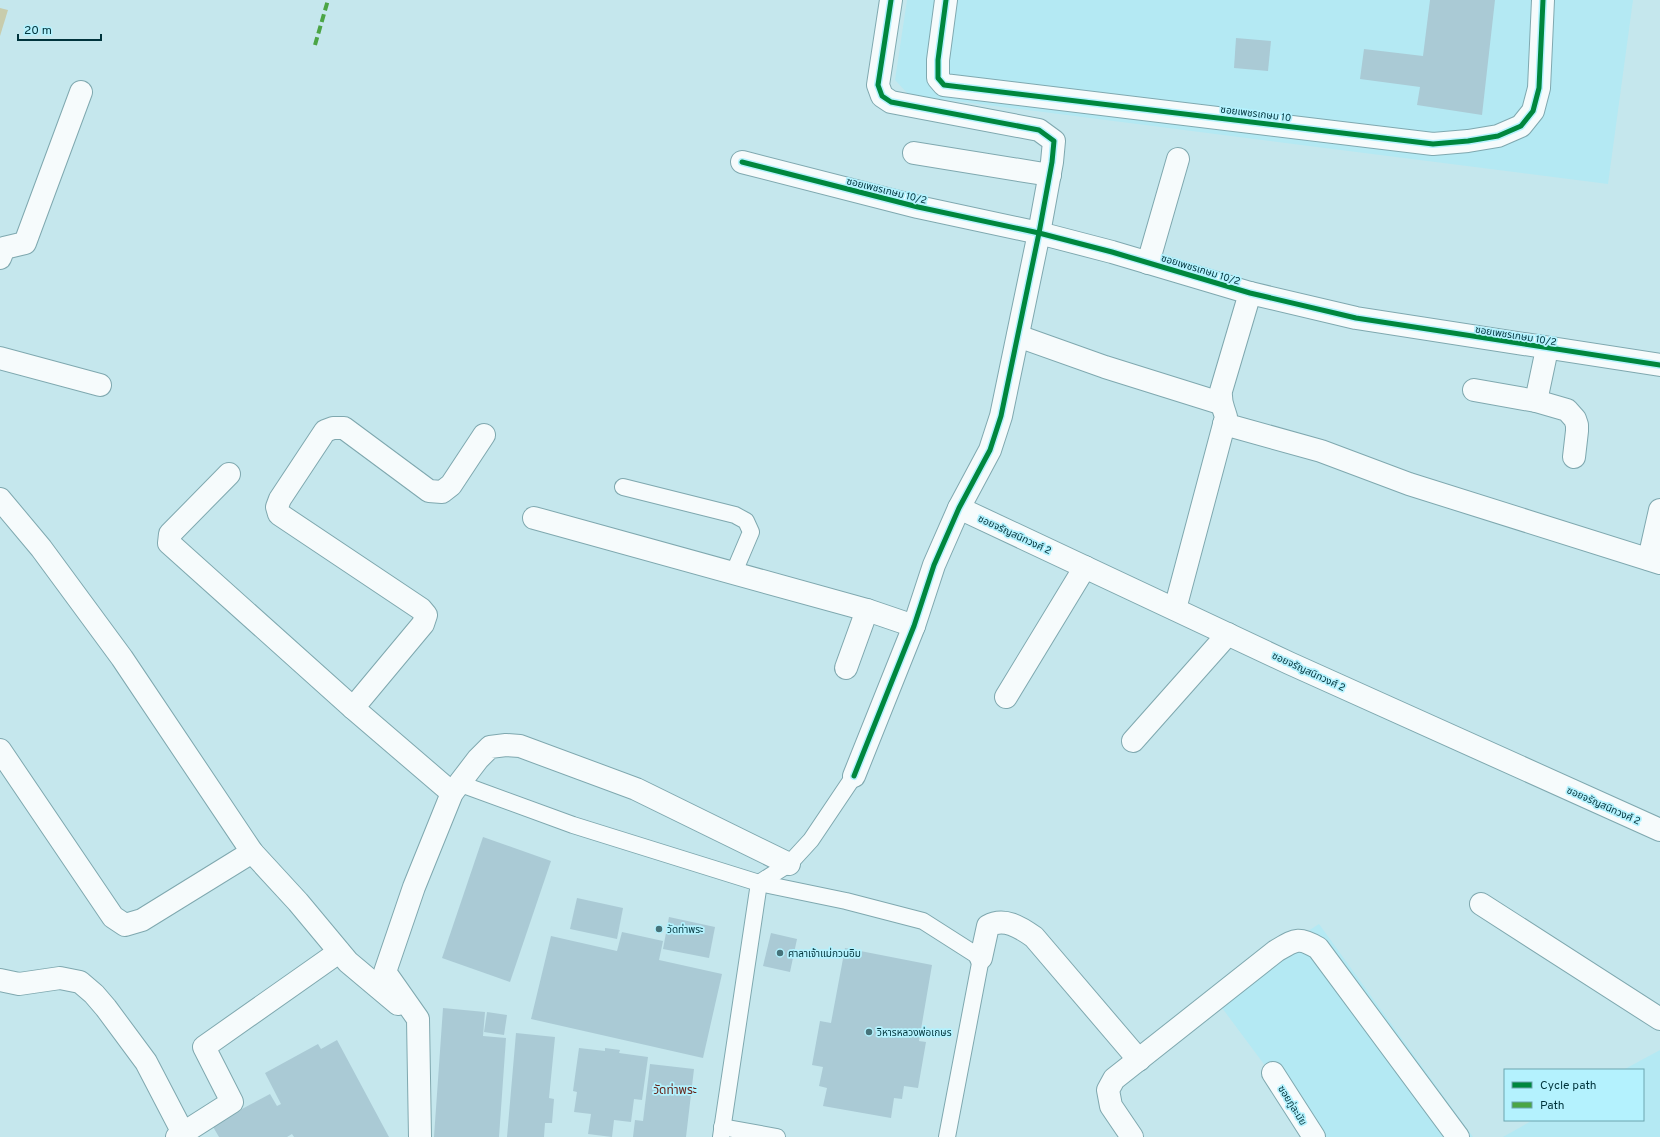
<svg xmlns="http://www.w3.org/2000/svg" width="1660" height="1137" font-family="Overpass,'Noto Sans Thai',sans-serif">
  <rect width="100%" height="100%" fill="#c5e7ed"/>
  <!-- built -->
  <g fill="#b4e9f3">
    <polygon points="907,0 1633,0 1608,184 909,95 895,80"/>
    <polygon points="1319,924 1473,1137 1318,1137 1211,993"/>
    <polygon points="1660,1050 1660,1137 1503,1137 1533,1120 1643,1120 1643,1070 1623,1070"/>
  </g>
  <!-- green -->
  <polygon fill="#c8ccac" points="0,8 8,10 0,36"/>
  <!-- building -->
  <g fill="#aacad5">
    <polygon points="1430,0 1495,0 1482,115 1417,105 1420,87 1360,79 1364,49 1423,56"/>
    <polygon points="1236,38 1271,41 1268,71 1234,68"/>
    <polygon points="483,837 551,861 510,982 442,958"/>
    <polygon points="577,898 623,908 617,939 570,929"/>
    <polygon points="669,917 715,927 709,958 663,949"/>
    <polygon points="622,932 663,941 659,960 722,974 703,1058 531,1019 551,936 617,951"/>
    <polygon points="771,933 797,939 790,972 763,966"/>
    <polygon points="845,948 932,965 919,1041 926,1042 918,1088 904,1086 902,1099 894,1098 891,1118 823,1106 827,1088 819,1086 823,1067 812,1065 820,1021 831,1023"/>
    <polygon points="443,1008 485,1012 483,1036 506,1038 499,1137 434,1137"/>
    <polygon points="487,1012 507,1015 504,1035 484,1032"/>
    <polygon points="516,1033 555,1037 549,1098 554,1099 552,1123 545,1123 544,1137 507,1137"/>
    <polygon points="337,1040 389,1137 294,1137 292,1134 287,1137 219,1137 212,1125 270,1094 277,1106 281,1104 265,1073 318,1044 321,1049"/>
    <polygon points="579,1048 605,1051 605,1048 620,1050 619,1053 648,1057 642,1100 634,1099 631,1122 614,1120 612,1137 588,1134 591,1114 574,1112 577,1092 573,1091"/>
    <polygon points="650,1064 694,1069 686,1137 633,1137 635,1120 643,1121"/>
  </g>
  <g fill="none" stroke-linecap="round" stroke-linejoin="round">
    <!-- lane casing -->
    <g stroke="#7fa8af" stroke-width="18">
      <g id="lane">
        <polyline points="623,487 735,515 746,521 751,532 734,572"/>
        <polyline points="458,783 573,825 759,883 846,901 923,921 981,958 947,1137"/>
        <polyline points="722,1127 777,1137"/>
        <polyline points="721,1137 759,883 789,864 811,840 854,776"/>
      </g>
    </g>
    <!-- street casing -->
    <g stroke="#7fa8af" stroke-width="24">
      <g id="street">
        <polyline points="946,0 938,60 938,78 944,85 1433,144 1468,141 1498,136 1521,126 1533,111 1539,88 1543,0"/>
        <polyline points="914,153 1050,175"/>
        <polyline points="742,162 918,207 1039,233 1112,252 1250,293 1356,318 1660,365"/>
        <polyline points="0,258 4,248 25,243 81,92"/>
        <polyline points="1148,263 1178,159"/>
        <polyline points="1018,336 1105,367 1220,403"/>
        <polyline points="0,358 100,385"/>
        <polyline points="1474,390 1536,401 1567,410 1575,419 1577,425 1577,431 1574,457"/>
        <polyline points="1536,401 1547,349"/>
        <polyline points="1224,424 1321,451 1409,484 1660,563"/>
        <polyline points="229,474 170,534 169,543 353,708 452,793"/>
        <polyline points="0,499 41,548 122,658 252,852 298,902 348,962 398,1004"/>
        <polyline points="959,508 1289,663 1660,830"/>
        <polyline points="534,518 867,610 914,626"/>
        <polyline points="1649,559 1660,510"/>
        <path d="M 1175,609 L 1226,417 C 1223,406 1220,403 1221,391 L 1250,293"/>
        <polyline points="846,668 867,610"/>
        <polyline points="1006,697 1085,567"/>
        <polyline points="353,708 423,624 426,615 421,609 279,514 277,507 280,499 325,431 333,428 344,428 429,491 442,492 451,485 484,435"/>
        <polyline points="1133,741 1228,634"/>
        <polyline points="0,750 113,917 125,925 142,920 252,852"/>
        <polyline points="854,776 914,626 934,565 959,508 990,450 1001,416 1039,233 1052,162 1054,141 1039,130 891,102 882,96 878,85 891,0"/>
        <polyline points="1481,904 1660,1019"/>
        <path d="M 981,958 L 988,926 C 1004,917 1020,927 1034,937 L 1139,1060"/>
        <polyline points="0,980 19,984 60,978 80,982 94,994 106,1008 146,1062 183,1133"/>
        <polyline points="1273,1073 1314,1137"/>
        <polyline points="177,1137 232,1102 204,1047 339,952"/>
        <polyline points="420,1137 418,1019 385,972 414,887 452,793 478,759 490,747 506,745 520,746 636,789 789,864"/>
        <path d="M 1132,1137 L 1111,1106 L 1108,1090 L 1114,1079 L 1276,951 C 1295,940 1298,936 1318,948 L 1458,1137"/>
      </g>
    </g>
    <!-- lane -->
    <use href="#lane" stroke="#f6fbfc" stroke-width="16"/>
    <!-- street -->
    <use href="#street" stroke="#f6fbfc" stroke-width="22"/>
    <!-- quiet -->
    <polyline stroke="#4ba545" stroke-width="4" stroke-dasharray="8 4" stroke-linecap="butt" points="315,45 328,0"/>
    <!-- cycleway casing -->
    <g stroke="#b4f2fe" stroke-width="8">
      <g id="cycleway">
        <polyline points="946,0 938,60 938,78 944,85 1433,144 1468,141 1498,136 1521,126 1533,111 1539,88 1543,0"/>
        <polyline points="742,162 918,207 1039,233 1112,252 1250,293 1356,318 1660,365"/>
        <polyline points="854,776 914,626 934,565 959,508 990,450 1001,416 1039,233 1052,162 1054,141 1039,130 891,102 882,96 878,85 891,0"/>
      </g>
    </g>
    <!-- cycleway -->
    <use href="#cycleway" stroke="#00873e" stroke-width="5"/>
  </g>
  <!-- markers -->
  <g fill="#45737a" stroke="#b4f2fe" stroke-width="1.5">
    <circle cx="659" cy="929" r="4"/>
    <circle cx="780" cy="953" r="4"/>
    <circle cx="869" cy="1032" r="4"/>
  </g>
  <g text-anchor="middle" stroke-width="3.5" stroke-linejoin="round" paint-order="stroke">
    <!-- street labels -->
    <g font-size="10" fill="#00343c" stroke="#b4f2fe">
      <text transform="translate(1256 113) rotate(7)" y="4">ซอยเพชรเกษม 10</text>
      <text transform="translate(887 190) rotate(14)" y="4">ซอยเพชรเกษม 10/2</text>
      <text transform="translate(1201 269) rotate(17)" y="4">ซอยเพชรเกษม 10/2</text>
      <text transform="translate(1516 335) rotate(9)" y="4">ซอยเพชรเกษม 10/2</text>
      <text transform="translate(1015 534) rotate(25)" y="4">ซอยจรัญสนิทวงศ์ 2</text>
      <text transform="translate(1309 671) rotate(25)" y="4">ซอยจรัญสนิทวงศ์ 2</text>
      <text transform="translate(1604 805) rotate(24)" y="4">ซอยจรัญสนิทวงศ์ 2</text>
      <text transform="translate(1293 1105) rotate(58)" y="4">ซอยภู่ละมัย</text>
    </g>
    <!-- poi labels -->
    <g font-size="10" fill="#00343c" stroke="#b4f2fe" text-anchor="start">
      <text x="667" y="933">วัดท่าพระ</text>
      <text x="788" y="957">ศาลาเจ้าแม่กวนอิม</text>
      <text x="877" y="1036">วิหารหลวงพ่อเกษร</text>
    </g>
    <!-- quarter labels -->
    <g font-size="12" fill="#68241a" stroke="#b4f2fe">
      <text x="675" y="1094">วัดท่าพระ</text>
    </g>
  </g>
  <!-- legend -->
  <rect x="1504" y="1069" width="140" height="52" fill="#b4f2fe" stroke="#6ca6b0"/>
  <rect x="1512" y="1082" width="20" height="6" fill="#00873e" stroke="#6ca6b0"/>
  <text x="1540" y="1089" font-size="12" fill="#00343c">Cycle path</text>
  <rect x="1512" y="1102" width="20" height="6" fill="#4ba545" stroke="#6ca6b0"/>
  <text x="1540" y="1109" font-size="12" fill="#00343c">Path</text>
  <!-- scale -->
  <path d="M18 34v6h83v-6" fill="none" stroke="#00343c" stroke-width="2"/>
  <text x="24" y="34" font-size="12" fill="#00343c" stroke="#b4f2fe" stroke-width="3" paint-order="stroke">20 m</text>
</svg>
